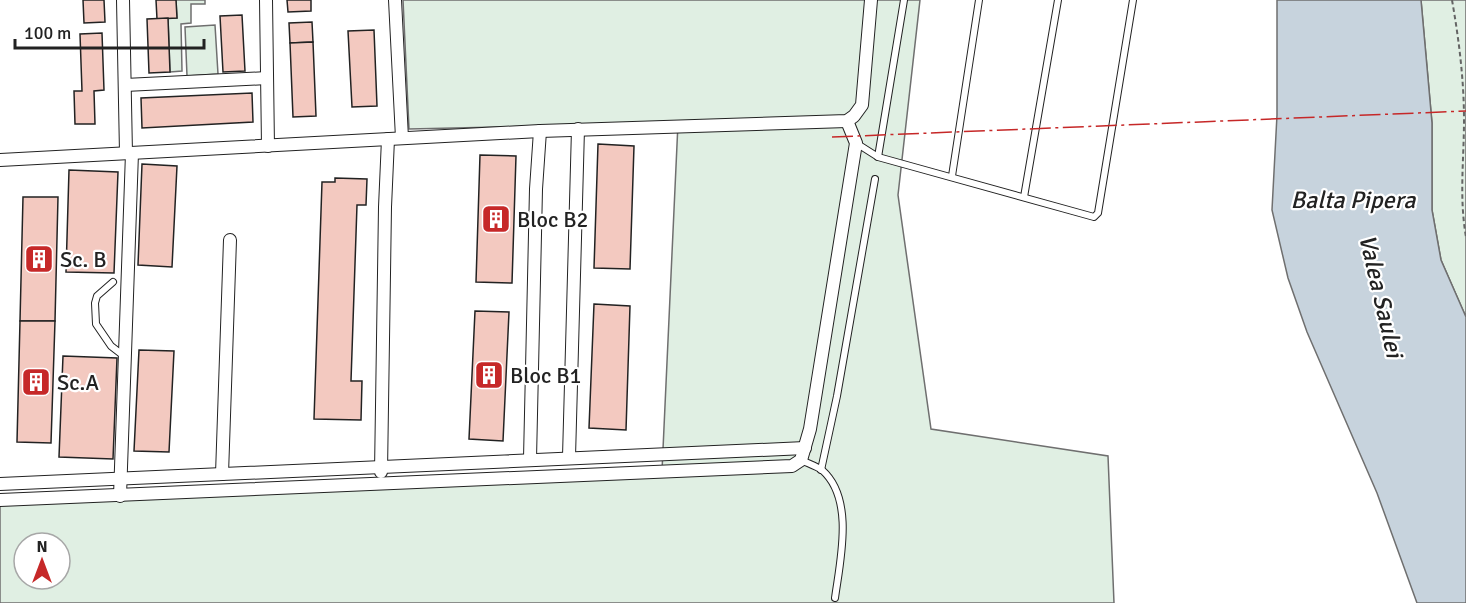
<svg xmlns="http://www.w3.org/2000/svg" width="1466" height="603" font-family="Signika,sans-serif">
  <rect width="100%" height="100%" fill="#fff"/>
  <!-- green -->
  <g fill="#e0efe3" stroke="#6f6f6f" stroke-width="1.5" fill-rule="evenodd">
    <polygon points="176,0 205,0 205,4 191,4 191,23 181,24 182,71 170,72 168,18 177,18"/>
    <path d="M 403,0 L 920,0 L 898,195 L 931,429 L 1108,456 L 1114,603 L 0,603 L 0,496 L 662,471 L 678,123 L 409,129 ZM 24,543 L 60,543 L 60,579 L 24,579 Z"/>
    <polygon points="1421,0 1466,0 1466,317 1441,260 1432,210 1432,123"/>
    <polygon points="215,25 218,74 187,76 185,27"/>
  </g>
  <!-- water -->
  <polygon fill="#c7d3dd" stroke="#6f6f6f" stroke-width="1.5" points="1277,0 1421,0 1432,123 1432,210 1441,260 1466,317 1466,603 1417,603 1377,493 1307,332 1288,278 1272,210 1277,115"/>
  <!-- building -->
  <g fill="#f3c9c0" stroke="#222" stroke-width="1.5">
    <polygon points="83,0 104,0 105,22 84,23"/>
    <polygon points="156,0 176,0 177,18 157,19"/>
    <polygon points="287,0 311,0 311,11 288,12"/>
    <polygon points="242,15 245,71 223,72 220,16"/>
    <polygon points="168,18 170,72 149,73 147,19"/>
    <polygon points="312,22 313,42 290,43 289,23"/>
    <polygon points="374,30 377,106 352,107 348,31"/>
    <polygon points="102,33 104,90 94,91 95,124 75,124 74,91 82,91 80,34"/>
    <polygon points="313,42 316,116 293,117 290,43"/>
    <polygon points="252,93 253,122 142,128 141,98"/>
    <polygon points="598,144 634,146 630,269 594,268"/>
    <polygon points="480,155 516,156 512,283 476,282"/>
    <polygon points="142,164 177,166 172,267 138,265"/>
    <polygon points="69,170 118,172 114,273 66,272"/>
    <polygon points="335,178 367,179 366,205 357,205 351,381 362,381 361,420 314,419 322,182 335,182"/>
    <polygon points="23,197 58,197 55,321 20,321"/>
    <polygon points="594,304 630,306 626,430 589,428"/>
    <polygon points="475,311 509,312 503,441 469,439"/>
    <polygon points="20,321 55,321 51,443 17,442"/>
    <polygon points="139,350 174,351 169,452 134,451"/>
    <polygon points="63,356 117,358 113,459 59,457"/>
  </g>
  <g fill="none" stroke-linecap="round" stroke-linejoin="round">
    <!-- lane casing -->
    <g stroke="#222" stroke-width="8">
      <g id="lane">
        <polyline points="856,143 878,157 1094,217 1098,213 1133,0"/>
        <polyline points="878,157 904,0"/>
        <polyline points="952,176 979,0"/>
        <polyline points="1024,197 1058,0"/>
        <polyline points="113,282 97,296 95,303 96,324 111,346 124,356"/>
        <path d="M 801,460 C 807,463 816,466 822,470 C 855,499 840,561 835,598"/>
        <polyline points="821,470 837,396 875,179"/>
      </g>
    </g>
    <!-- street casing -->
    <g stroke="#222" stroke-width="14">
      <g id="street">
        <polyline points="123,0 126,153"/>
        <polyline points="266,0 268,146"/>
        <polyline points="395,0 402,138"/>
        <polyline points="125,85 267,78"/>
        <polyline points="0,160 540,131 847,121 854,116 862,105 871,0"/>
        <polyline points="569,457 578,129"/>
        <polyline points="530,459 536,189 540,131"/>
        <polyline points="381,472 385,207 388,139"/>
        <polyline points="222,474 230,240"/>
        <polyline points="0,484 805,448"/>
        <polyline points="120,496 132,153"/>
        <polyline points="0,500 792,466 801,460 810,429 856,143 847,121"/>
      </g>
    </g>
    <!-- path -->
    <path stroke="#646464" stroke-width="2" stroke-dasharray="4.5 3" stroke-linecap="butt" d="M 1452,0 C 1459,40 1464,80 1464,120 C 1464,160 1459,197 1466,237"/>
    <!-- lane -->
    <use href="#lane" stroke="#fff" stroke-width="6"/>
    <!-- street -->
    <use href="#street" stroke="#fff" stroke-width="12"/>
    <!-- power -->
    <polyline stroke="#c62828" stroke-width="1.5" stroke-dasharray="21 4.5 3 4.5" stroke-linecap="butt" points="832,137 1466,111"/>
  </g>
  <!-- icons -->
  <defs>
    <g id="building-square" transform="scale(1.5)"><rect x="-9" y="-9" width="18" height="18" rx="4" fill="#c62828" stroke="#fff"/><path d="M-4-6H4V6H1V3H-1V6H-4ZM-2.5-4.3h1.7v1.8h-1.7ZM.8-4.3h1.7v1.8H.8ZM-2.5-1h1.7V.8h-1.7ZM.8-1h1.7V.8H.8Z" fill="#fff"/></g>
  </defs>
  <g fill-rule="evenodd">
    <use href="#building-square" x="496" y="219"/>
    <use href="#building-square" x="39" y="259"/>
    <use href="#building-square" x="489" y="375"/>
    <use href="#building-square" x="36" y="382"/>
  </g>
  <g text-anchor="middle" stroke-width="4.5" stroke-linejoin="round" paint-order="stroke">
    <!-- poi labels -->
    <g font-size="22" fill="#222" stroke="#fff" text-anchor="start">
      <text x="517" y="227">Bloc B2</text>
      <text x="60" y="267">Sc. B</text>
      <text x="510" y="383">Bloc B1</text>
      <text x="57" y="390">Sc.A</text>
    </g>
    <!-- water labels -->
    <g font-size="24" font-style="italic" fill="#222" stroke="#fff">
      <text x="1353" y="208">Balta Pipera</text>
      <text transform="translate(1381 296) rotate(77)" y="8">Valea Saulei</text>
    </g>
  </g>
  <!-- north arrow -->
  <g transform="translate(42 561)"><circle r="28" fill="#ffffff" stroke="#a7a7a7" stroke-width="1.5"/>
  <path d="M0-4.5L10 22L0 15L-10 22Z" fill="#c62828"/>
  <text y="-9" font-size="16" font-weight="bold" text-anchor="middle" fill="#222222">N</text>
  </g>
  <!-- scale -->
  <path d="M15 39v9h189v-9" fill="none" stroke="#222222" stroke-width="3"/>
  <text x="24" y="39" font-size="18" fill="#222222" stroke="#ffffff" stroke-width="4.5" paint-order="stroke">100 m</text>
</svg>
